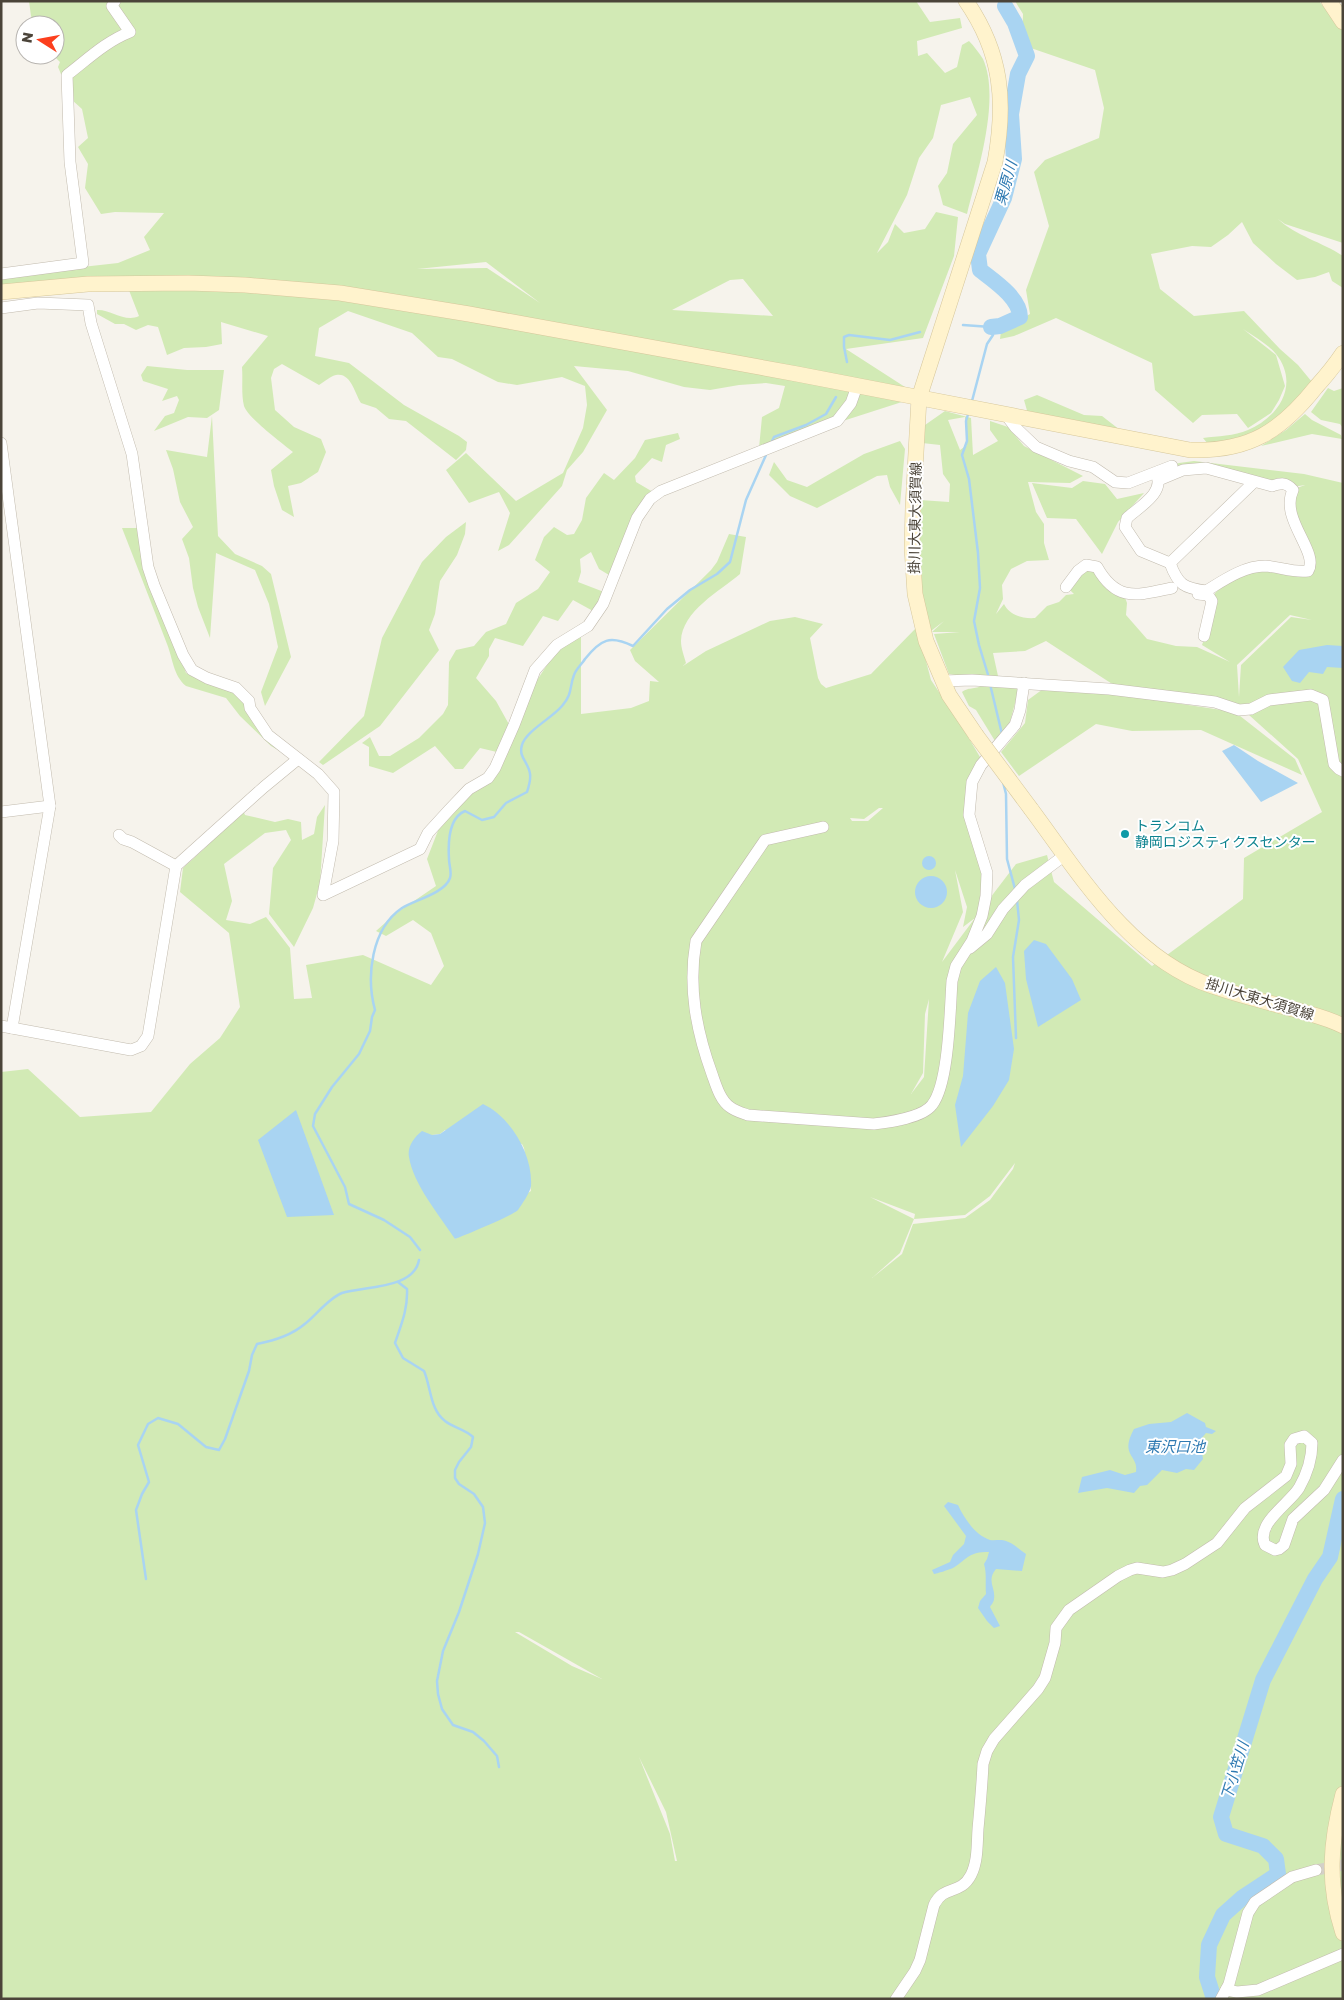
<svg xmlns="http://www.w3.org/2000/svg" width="1344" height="2000" font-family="'Golos Text','Noto Sans JP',sans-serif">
  <rect width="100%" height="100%" fill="#f6f3ec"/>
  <!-- green -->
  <g fill="#d2eab5" fill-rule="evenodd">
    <path d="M 29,1 L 916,1 L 930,22 L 960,18 L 962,28 L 917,41 L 918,56 L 927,53 L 945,73 L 957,67 L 962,45 L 969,41 C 974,46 979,53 983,59 C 1001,99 977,173 967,214 L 943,205 L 938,186 L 947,173 L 953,144 L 977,115 L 970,97 L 941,105 L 933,138 L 919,158 L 907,195 L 877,253 L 888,242 L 895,224 L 904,233 L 925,229 L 936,212 L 958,217 L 954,256 L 923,338 L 846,349 L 905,387 L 905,401 L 759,448 L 762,417 L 779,408 L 785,386 L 766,383 L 739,385 L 710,390 L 684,387 L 628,371 L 574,366 L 607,410 L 583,452 L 567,470 L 562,486 L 509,545 L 498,551 L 510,513 L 499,492 L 469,503 L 446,470 L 466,453 L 516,501 L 563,473 L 583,428 L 587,405 L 585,386 L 562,377 L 517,385 L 498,382 L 452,359 L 438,357 L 412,333 L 348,311 L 319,328 L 315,356 L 349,363 L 404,405 L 459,436 L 467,442 L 466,450 L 456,460 L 406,421 L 389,419 L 376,408 L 361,403 C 355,394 351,372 336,375 C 331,376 324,382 319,385 L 282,364 L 274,369 L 271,378 L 275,410 L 294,427 L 321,439 L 326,452 L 318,472 L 301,483 L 288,486 L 294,517 L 282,510 L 274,486 L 271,470 L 293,452 C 282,443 248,418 244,406 C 241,394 243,380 242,367 L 268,336 L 221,322 L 222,344 L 206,347 L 184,348 L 167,355 L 158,327 L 148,325 L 136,330 L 124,324 L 115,324 L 97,314 L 97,310 C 110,309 125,323 139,316 L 125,280 L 1,286 L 1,276 L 118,263 L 150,250 L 144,237 L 164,213 L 115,212 L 101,214 L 85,188 L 88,164 L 78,147 L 88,138 L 82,109 L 72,100 L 58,67 L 60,62 L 53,55 L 55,55 L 55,25 L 35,25 L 31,16 ZM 486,262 L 540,303 L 487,268 L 417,269 ZM 743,279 L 773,316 L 672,310 L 730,280 Z"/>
    <path d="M 1015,1 L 1319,1 L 1343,31 L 1343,243 L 1285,224 L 1278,219 C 1296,236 1322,242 1343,256 L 1343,288 L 1332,281 L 1329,272 L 1315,277 L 1297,280 L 1276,264 L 1253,243 L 1242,222 L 1228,235 L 1211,247 L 1192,246 L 1151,254 L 1160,289 L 1194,316 L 1244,311 L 1280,349 L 1298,365 L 1312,382 L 1278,421 L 1236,439 L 1208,444 L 1203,438 C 1218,436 1234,436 1248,430 C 1279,417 1300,384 1276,354 C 1268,344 1253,336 1243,329 L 1276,355 L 1285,386 L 1279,400 L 1271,413 L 1248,428 L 1237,414 L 1202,415 L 1193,423 L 1155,390 L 1152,363 L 1056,318 L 1014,336 L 1000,339 L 1001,331 L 1030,314 L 1026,290 L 1049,226 L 1034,172 L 1045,160 L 1099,138 L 1104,108 L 1095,70 L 1022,45 L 1023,14 Z"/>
    <polygon points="147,366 187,370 224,370 219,410 207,418 188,417 154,431 165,416 174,413 179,400 177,396 162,401 168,389 143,381 141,375"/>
    <polygon points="1328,388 1334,391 1343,388 1343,428 1340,424 1321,420 1311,412"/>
    <polygon points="1037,395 1084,415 1102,416 1120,430 1028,414 1024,400"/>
    <path d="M 945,411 L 971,418 L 973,455 L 998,441 L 990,430 L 990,421 L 1008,427 L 1024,446 L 1083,476 L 1070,483 L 1028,482 L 1036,512 L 1044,524 L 1044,543 L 1049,560 L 1027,561 L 1011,569 L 1002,585 L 1003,599 L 996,614 L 1004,604 C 1009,615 1023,619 1035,618 L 1047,606 L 1059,602 L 1066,595 L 1074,594 L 1069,589 L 1086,565 L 1123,592 L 1127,603 L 1126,615 L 1147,639 L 1176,646 L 1197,647 L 1230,662 L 1202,645 L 1214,612 L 1215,593 L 1226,583 L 1262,569 L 1291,575 L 1311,563 L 1293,517 L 1297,488 L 1305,485 L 1293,487 L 1278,482 L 1206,468 L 1158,471 L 1179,463 L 1194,461 L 1304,474 L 1343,483 L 1343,1999 L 1,1999 L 1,1072 L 28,1069 L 80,1117 L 151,1112 L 190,1064 L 220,1038 L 240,1007 L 229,933 L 180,892 L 183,868 L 206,847 L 242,808 L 245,815 L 275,822 L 288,819 L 301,822 L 302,840 L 314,834 L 317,817 L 325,805 L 320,883 L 313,908 L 294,947 L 269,914 L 273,868 L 291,840 L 286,830 L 265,833 L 224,864 L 232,901 L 226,920 L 250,924 L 266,917 L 290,948 L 294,999 L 312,998 L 306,965 L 363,955 L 431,985 L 444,966 L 431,933 L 413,920 L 386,936 L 376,931 L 395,914 L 436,886 L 427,859 L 441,823 L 460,798 L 483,784 L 530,691 L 562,642 L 581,637 L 581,714 L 631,708 L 649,701 L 650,681 L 659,682 L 635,661 L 630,650 L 711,570 L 717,562 L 729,534 L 746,537 L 740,574 C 720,591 682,611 681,641 C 681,648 684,656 686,663 L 683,666 L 706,651 L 770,621 L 795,617 L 823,624 L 810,638 L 818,678 L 821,684 L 826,688 L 871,674 L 917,627 L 931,680 L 961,725 L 980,757 L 972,782 L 969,815 L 987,880 L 984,906 L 1016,864 L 1047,855 L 1054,882 L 1152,966 L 1243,899 L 1244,858 L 1322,812 L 1298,759 L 1239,706 L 1123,691 L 1046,641 L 1025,651 L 993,653 L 998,676 L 962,676 L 949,674 L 934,634 L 960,632 L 932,632 L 944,621 L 931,631 L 922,594 L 919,567 L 920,500 L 949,502 L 950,484 L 943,474 L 940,445 L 922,443 L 925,425 ZM 965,417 L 967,445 L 960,450 L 948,420 ZM 1290,615 L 1312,620 L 1291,617 L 1241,665 L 1239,697 L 1237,665 ZM 879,808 L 883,808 L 868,821 L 852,821 L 850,818 L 864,819 ZM 955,870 L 967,907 L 963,927 L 975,918 L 942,962 L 963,912 ZM 929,999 L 924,1077 L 911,1094 L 923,1073 L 925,1014 ZM 445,1130 L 522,1144 L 524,1148 L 531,1191 L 455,1239 L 432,1135 L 440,1134 ZM 1015,1163 L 1013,1169 L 990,1200 L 965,1218 L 913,1224 L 902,1254 L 872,1278 L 900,1253 L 914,1219 L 965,1215 L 990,1196 ZM 870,1197 L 915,1214 L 914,1219 ZM 515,1632 L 519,1632 L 602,1679 L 572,1666 ZM 639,1757 L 666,1812 L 677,1861 L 675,1861 L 670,1834 Z"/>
    <polygon points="1305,414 1312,420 1341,435 1342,439 1312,434 1261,446 1286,430"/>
    <polygon points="212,416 218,536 235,554 262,566 271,574 291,657 265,706 261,692 278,647 269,604 255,570 216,553 210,638 198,607 193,588 189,558 182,539 193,527 180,502 173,469 166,450 207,457"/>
    <polygon points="678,433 680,439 666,445 662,462 652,458 635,476 636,482 653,492 609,575 599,569 591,552 580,559 581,572 578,582 604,592 593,611 573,600 558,621 543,616 523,646 495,638 489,649 489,656 476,678 496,701 511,728 501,753 480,748 463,769 455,769 435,746 393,773 369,766 369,747 362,743 370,737 379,756 390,756 419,738 443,714 448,705 449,662 456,650 474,646 486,632 506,624 516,603 538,589 550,572 535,560 544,537 554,527 567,535 574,534 582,520 586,498 604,473 614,480 635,458 645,440"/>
    <polygon points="900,441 905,449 900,505 890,487 887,475 877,476 817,508 790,496 769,475 774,462 787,480 807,487 864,454"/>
    <polygon points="1083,481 1105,484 1117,499 1144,493 1118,522 1102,554 1076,519 1047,518 1032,483 1072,488"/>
    <polygon points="466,522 465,534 457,555 440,581 435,614 429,630 439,650 380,726 323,765 319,762 364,716 382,638 422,562 446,537"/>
    <path d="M 122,528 L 138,528 L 186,673 L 235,691 L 263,732 L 290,757 L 271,746 L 240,716 L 226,698 L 186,686 C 173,675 173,659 167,644 C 152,605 137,566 122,528 Z"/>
    <path d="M 986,683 L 1019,688 L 1010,722 L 995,741 L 976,710 L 969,706 L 962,692 C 970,686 975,691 986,683 Z"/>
    <polygon points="1043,689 1101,692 1235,712 1295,759 1302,775 1201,730 1132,731 1096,724 1019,776 1001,752 1025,723 1028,700"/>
  </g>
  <!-- water -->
  <g fill="#a9d4f2">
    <polygon points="1327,645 1343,646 1343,668 1327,667 1323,674 1309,672 1300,683 1292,681 1283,667 1299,650"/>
    <polygon points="1234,745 1258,761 1298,783 1261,802 1222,751"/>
    <circle cx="929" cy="863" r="7"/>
    <circle cx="931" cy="892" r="16"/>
    <polygon points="1034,940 1046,944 1072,979 1081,1000 1038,1027 1026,979 1024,951"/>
    <polygon points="996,967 1005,983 1014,1049 1009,1080 993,1106 961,1147 955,1105 963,1076 968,1013 980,981"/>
    <path d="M 483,1104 C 511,1117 533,1155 531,1186 C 530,1193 522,1204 518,1210 C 512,1216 465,1235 455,1239 C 440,1216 413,1184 409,1157 C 407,1147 414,1137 422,1131 L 432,1135 L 440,1134 Z"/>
    <polygon points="296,1110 334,1215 287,1217 258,1140"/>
    <path d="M 1187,1413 L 1205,1423 L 1206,1427 L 1216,1431 L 1212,1434 L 1206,1433 L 1200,1440 L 1203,1459 L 1194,1470 L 1186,1469 L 1177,1473 L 1162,1470 L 1147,1485 L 1140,1486 L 1134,1493 L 1107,1488 L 1078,1493 L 1082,1477 L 1110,1470 L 1125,1475 L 1136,1472 C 1139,1455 1119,1456 1134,1429 L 1149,1424 L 1171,1422 Z"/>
    <path d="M 948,1502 L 958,1505 C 964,1518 975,1535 990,1540 C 995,1541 1001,1539 1006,1541 C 1013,1543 1020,1550 1026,1554 L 1022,1571 L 996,1569 C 986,1581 996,1588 994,1599 C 994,1602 991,1605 990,1607 L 1000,1626 L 994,1628 L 987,1621 L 978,1608 L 980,1601 L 986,1594 C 985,1584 987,1574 984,1564 L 987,1559 L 989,1552 C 968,1552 969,1558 953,1568 C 951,1569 936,1574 934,1574 L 932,1570 L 950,1562 L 953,1555 L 964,1544 L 966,1536 L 944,1506 Z"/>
  </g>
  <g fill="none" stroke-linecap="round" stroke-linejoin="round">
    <!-- stream -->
    <g stroke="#a9d4f2" stroke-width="2.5">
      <polyline points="963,325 991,327 993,335 987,344 972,401"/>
      <polyline points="847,362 844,347 844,337 849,335 890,340 920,332"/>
      <polyline points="969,411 966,421 967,441 962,455 969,479 978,553 980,588 974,621 979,645 989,678"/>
      <polyline points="771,443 774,437 806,425 826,414 836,397"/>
      <polyline points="990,684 1002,734"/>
      <polyline points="1003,782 1006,794 1007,859 1015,889"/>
      <polyline points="1016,1038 1013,957 1019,920 1017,900"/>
      <path d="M 420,1250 L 410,1237 L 384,1220 L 349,1204 L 345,1187 L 313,1126 L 315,1114 L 332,1087 L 359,1054 L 370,1031 L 372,1017 L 375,1010 C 366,977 371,929 402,908 C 415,900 445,893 450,878 C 452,872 449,865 449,859 C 448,843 448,818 465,811 L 482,820 L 494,817 L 506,803 L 527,792 C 529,786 531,780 530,774 C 529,763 518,757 522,745 C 526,731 552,718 562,706 C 573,693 569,688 574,675 C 576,669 582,664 585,659 C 601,639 610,635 633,646 L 667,609 L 690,590 L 717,574 L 730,562 L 746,500 L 766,455"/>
      <path d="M 398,1282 L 407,1289 C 408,1309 401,1325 395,1343 L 403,1358 L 424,1371 C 431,1387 430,1410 445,1421 C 454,1428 465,1429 473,1437 L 471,1447 L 459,1462 L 455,1470 L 455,1478 L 459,1484 L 474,1494 L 483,1507 L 485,1523 L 478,1554 L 459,1612 L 443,1651 L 437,1681 L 438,1694 L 442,1709 L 453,1725 L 473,1732 L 484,1741 L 497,1756 L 499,1767"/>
      <path d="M 146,1579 L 136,1510 L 142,1494 L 149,1482 L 138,1445 L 148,1424 L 158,1418 L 178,1424 L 206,1447 L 219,1450 L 225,1439 L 249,1371 L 252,1355 L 257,1344 C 276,1340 292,1335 306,1323 C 317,1314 329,1298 342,1293 C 365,1286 414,1289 419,1260"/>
    </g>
    <!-- river -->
    <g stroke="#a9d4f2" stroke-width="16">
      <path d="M 991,327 L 1000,326 L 1020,317 C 1020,298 994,281 980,270 L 978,254 L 1004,198 L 1014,159 L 1011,114 L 1018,74 L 1027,56 L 1015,23 L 1005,6"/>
      <polyline points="1214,1999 1207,1977 1209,1945 1223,1915 1242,1898 1278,1874 1276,1859 1263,1846 1226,1834 1221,1817 1263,1680 1315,1579 1330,1557 1343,1499"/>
    </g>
    <!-- street-tunnel -->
    <polyline stroke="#d4d0c8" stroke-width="11" stroke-dasharray="11 5.5" stroke-linecap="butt" points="1316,1870 1343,1865"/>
    <!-- street casing -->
    <g stroke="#c2bbae" stroke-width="12">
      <g id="street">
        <path d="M 1,274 L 83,263 L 70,162 L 67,75 C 88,59 105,42 130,32 L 112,6 L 115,1"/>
        <polyline points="1,308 38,303 88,305 91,323 132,454 148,567 154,585 183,655 192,670 207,678 236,688 249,701 250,708 268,735 318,774 334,792 333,841 323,895 420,849 428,833 449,810 469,789 488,778 495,768 514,725 535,670 557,645 588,626 603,604 637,518 650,499 661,491 837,421 851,403 857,386"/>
        <polyline points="1006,415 1015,427 1036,447 1069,461 1093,467 1115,482 1128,483 1172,466"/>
        <polyline points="1,443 50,806 12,1028"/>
        <path d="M 1156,474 C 1166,492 1139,507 1127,518 L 1125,527 L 1141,551 L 1170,563"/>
        <path d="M 1159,480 L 1183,470 L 1206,468 L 1272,486 C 1281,483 1286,482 1293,490 C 1279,519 1320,552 1308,571 C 1293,573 1280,567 1265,566 C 1242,566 1220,583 1201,594"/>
        <path d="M 1066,587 L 1078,571 L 1086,565 L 1097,567 C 1117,603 1138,595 1172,588"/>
        <path d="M 1206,591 C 1184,588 1178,585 1170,563 L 1254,482"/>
        <polyline points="1198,594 1208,595 1212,601 1204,636"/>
        <polyline points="943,681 972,680 1109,689 1215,702 1239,710 1251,709 1269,700 1311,695 1323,700 1334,764 1339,769 1343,771"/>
        <polyline points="1,812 50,806"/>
        <path d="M 823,827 L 765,840 L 696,941 C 688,987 696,1030 712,1074 C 716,1085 720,1100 730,1107 C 735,1111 742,1113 748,1115 L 874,1124 C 889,1122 922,1118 932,1105 C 949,1084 950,1010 952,981 L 956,966 L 972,941 L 982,916 L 986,896 L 987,873 L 969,815 L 972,782 L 981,765 L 1015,725 L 1020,710 L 1024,683"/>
        <polyline points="119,835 123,839 132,842 176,866"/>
        <polyline points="970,948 987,934 1003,909 1025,885 1065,855"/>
        <polyline points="1,1026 131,1050 141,1046 148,1036 176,866 264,787 298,759"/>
        <polyline points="1226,1990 1237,1992 1258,1990 1343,1954"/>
        <path d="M 896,1999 L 915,1971 L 920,1960 L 934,1905 C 944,1884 960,1896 971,1875 C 978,1861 977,1844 978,1829 C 980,1808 982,1786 983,1764 L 987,1751 L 994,1739 L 1038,1689 L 1045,1678 L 1055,1643 L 1056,1628 L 1069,1610 L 1118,1576 L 1130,1570 L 1137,1568 L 1163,1572 L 1172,1570 L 1185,1564 L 1217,1543 L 1245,1508 L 1286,1476 L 1291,1464 L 1290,1445 L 1294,1439 L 1304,1436 L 1312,1443 C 1312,1459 1307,1474 1299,1488 C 1289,1504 1255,1524 1265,1545 L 1275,1550 L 1279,1549 L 1284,1545 L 1293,1519 L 1324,1490 L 1343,1460"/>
        <polyline points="1221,1999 1229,1984 1248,1913 1255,1902 1292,1877 1316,1870"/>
      </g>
    </g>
    <!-- secondary casing -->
    <g stroke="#d6c79b" stroke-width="16">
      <g id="secondary">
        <path d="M 966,1 C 1002,53 1006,102 995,162 L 919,398 L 913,507 L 912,548 L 915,594 L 926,641 L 949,695 L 976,735"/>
        <polyline points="1329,1 1343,22"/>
        <path d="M 1,292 L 88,284 L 188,283 L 245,285 L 340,293 L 469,314 L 797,374 L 1190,450 C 1249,452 1281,431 1316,387 C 1326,376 1335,365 1343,353"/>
        <path d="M 1031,809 C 1080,875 1130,958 1212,986 C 1241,996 1271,1003 1300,1011 C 1314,1015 1330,1019 1343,1026"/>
        <path d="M 1343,1794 C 1330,1843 1327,1884 1343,1933"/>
      </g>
    </g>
    <!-- street -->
    <use href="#street" stroke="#fff" stroke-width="11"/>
    <!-- secondary -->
    <use href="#secondary" stroke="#fff3cd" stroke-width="15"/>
    <!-- secondary-bridge casing -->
    <g stroke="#d6c79b" stroke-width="16" stroke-linecap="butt">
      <polyline id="secondary-bridge" points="976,735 1031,809"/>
    </g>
    <!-- secondary-bridge -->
    <use href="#secondary-bridge" stroke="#fff3cd" stroke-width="15"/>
  </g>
  <!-- markers -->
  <circle fill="#0f9aa8" stroke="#fff" stroke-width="2" cx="1125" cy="834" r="5"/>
  <g text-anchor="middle" stroke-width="4" stroke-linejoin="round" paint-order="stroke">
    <!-- street labels -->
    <g font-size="14" fill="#4b4439" stroke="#fff">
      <text transform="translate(915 518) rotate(-89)" y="5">掛川大東大須賀線</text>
      <text transform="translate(1260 999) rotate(17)" y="5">掛川大東大須賀線</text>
    </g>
    <!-- culture labels -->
    <g font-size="14" fill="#0d838f" stroke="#fff" text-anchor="start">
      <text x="1135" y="831">トランコム<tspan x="1135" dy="16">静岡ロジスティクスセンター</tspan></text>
    </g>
    <!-- water labels -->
    <g font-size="15" font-style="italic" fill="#2e7ab2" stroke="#fff">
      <text transform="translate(1006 183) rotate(-74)" y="5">栗原川</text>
      <text x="1175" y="1452">東沢口池</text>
      <text transform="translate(1235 1771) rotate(-73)" y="5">下小笠川</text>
    </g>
  </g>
  <!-- border -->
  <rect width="1344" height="2000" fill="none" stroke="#4b4439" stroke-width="5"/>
  <!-- north arrow -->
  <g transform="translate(40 40) rotate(281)"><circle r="24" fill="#ffffff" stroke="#b7b4b0"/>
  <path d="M0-4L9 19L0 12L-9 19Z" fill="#fc3f1d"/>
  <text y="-8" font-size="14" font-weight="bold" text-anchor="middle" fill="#4b4439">N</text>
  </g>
</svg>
